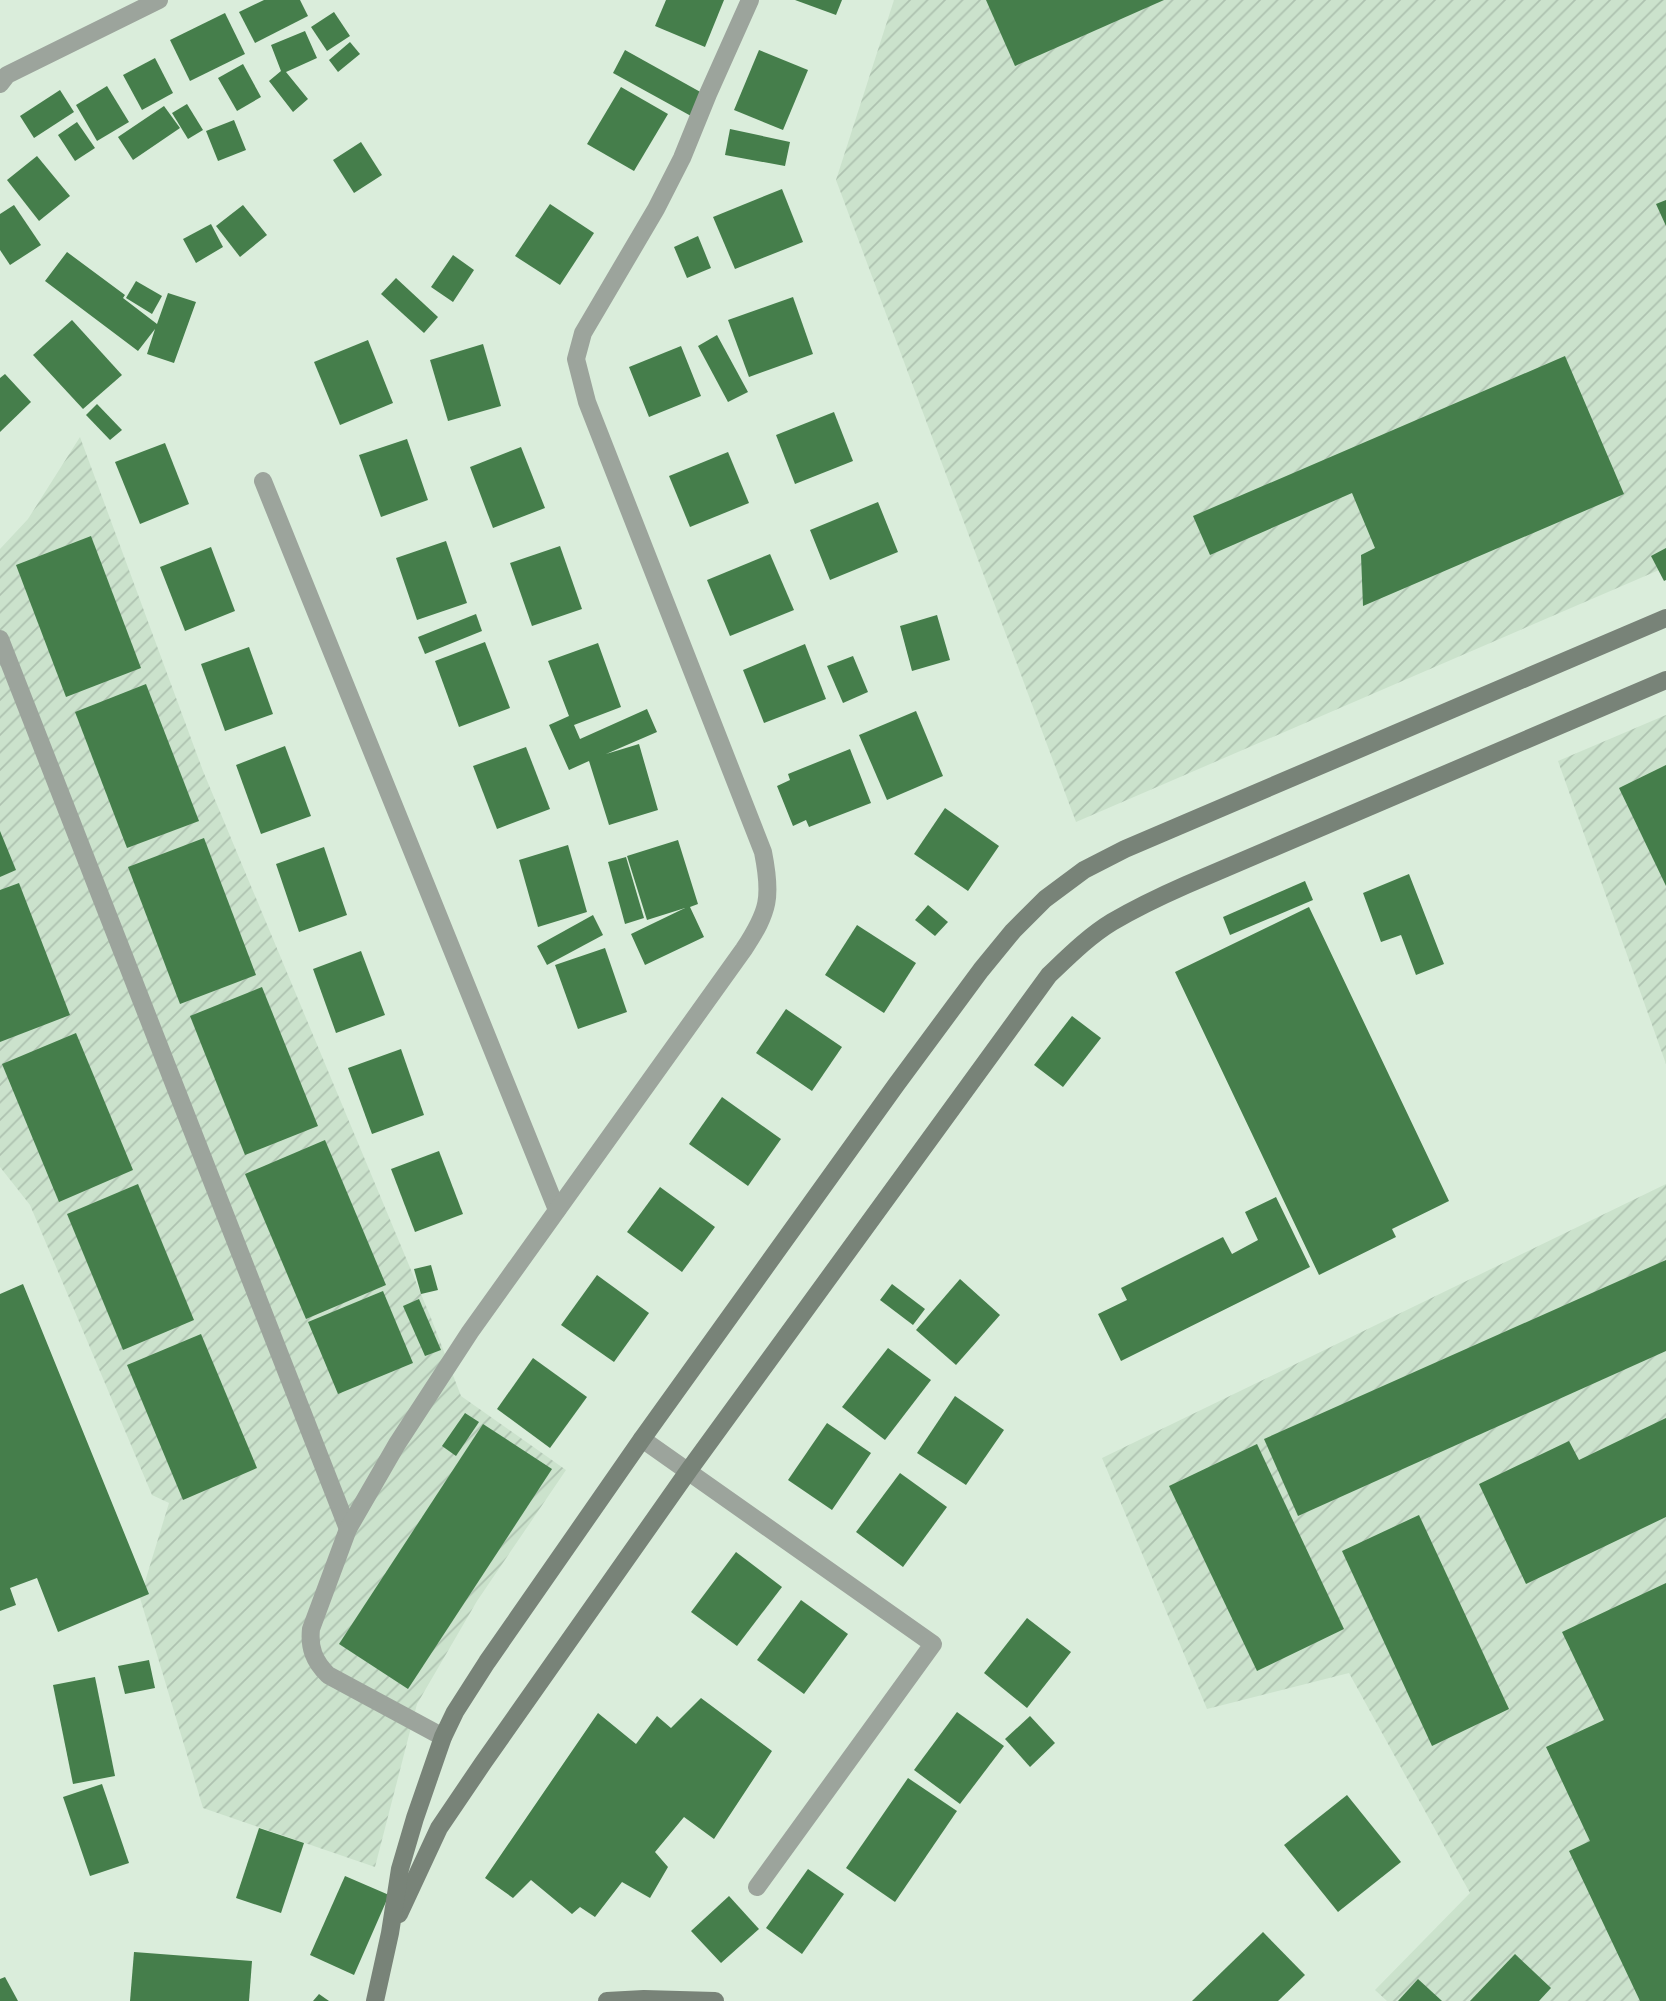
<svg xmlns="http://www.w3.org/2000/svg" width="1666" height="2001" font-family="Lato,sans-serif">
  <defs>
    <pattern id="industrial-furrows" width="10" height="10" patternUnits="userSpaceOnUse" patternTransform="scale(1.75)"><rect width="10" height="10" fill="#cbe2cc"/><path d="M-1 1l2-2M0 10L10 0M9 11l2-2" fill="none" stroke="#aec2b0"/></pattern>
  </defs>
  <rect width="100%" height="100%" fill="#daeddb"/>
  <!-- industrial -->
  <g fill="url(#industrial-furrows)">
    <polygon points="894,0 1666,0 1666,567 1076,822 836,180"/>
    <polygon points="80,437 203,771 431,1318 461,1396 566,1470 477,1601 417,1704 375,1867 203,1808 140,1598 169,1503 152,1495 30,1205 0,1167 0,549 28,519"/>
    <polygon points="1666,715 1666,1064 1558,761"/>
    <polygon points="1666,1184 1666,2001 1387,2001 1375,1990 1470,1893 1349,1673 1207,1709 1102,1458"/>
  </g>
  <!-- building -->
  <g fill="#457e4b">
    <polygon points="264,0 300,0 308,16 255,43 239,12"/>
    <polygon points="666,0 724,0 705,47 655,26"/>
    <polygon points="795,0 842,0 836,15"/>
    <polygon points="986,0 1164,0 1015,66"/>
    <polygon points="334,12 350,36 327,51 311,27"/>
    <polygon points="225,13 245,54 190,81 170,40"/>
    <polygon points="305,31 317,58 286,72 308,99 293,112 269,81 281,71 271,45"/>
    <polygon points="350,42 360,54 338,72 329,60"/>
    <polygon points="625,50 704,94 691,116 613,73"/>
    <polygon points="759,50 808,70 783,130 734,110"/>
    <polygon points="155,58 173,93 142,110 123,75"/>
    <polygon points="243,64 261,97 237,111 218,78"/>
    <polygon points="107,86 129,122 97,141 76,105"/>
    <polygon points="621,87 668,114 634,171 587,144"/>
    <polygon points="60,90 74,112 34,138 20,116"/>
    <polygon points="187,104 203,130 188,139 172,113"/>
    <polygon points="164,106 180,128 133,160 118,137"/>
    <polygon points="234,120 246,150 218,161 206,131"/>
    <polygon points="77,122 95,148 75,161 58,135"/>
    <polygon points="730,129 790,142 785,166 725,155"/>
    <polygon points="361,142 382,175 354,193 333,160"/>
    <polygon points="37,156 70,196 39,221 7,180"/>
    <polygon points="782,189 803,242 735,269 713,217"/>
    <polygon points="1666,200 1666,226 1656,204"/>
    <polygon points="550,204 594,233 560,285 515,256"/>
    <polygon points="14,205 41,245 10,265 0,250 0,214"/>
    <polygon points="243,205 267,235 240,257 216,226"/>
    <polygon points="211,224 223,247 196,263 183,239"/>
    <polygon points="698,236 711,268 687,278 674,247"/>
    <polygon points="67,252 125,295 123,298 157,324 168,293 196,302 174,363 147,354 155,329 138,351 45,281"/>
    <polygon points="453,255 474,270 453,302 431,287"/>
    <polygon points="396,278 438,317 424,333 381,294"/>
    <polygon points="136,281 162,296 152,314 126,298"/>
    <polygon points="793,297 813,354 749,377 728,320"/>
    <polygon points="72,320 122,375 83,409 33,355"/>
    <polygon points="717,335 748,392 728,402 698,346"/>
    <polygon points="368,340 393,403 340,425 314,362"/>
    <polygon points="483,344 501,406 448,421 430,360"/>
    <polygon points="681,346 701,396 649,417 629,367"/>
    <polygon points="1565,356 1624,494 1363,606 1361,555 1375,548 1352,493 1210,555 1193,516"/>
    <polygon points="5,374 31,402 0,432 0,378"/>
    <polygon points="97,404 122,430 110,440 86,415"/>
    <polygon points="834,412 853,461 795,484 776,435"/>
    <polygon points="407,439 428,500 381,517 359,455"/>
    <polygon points="165,443 189,504 140,524 115,462"/>
    <polygon points="521,447 545,508 493,528 470,467"/>
    <polygon points="728,452 749,503 690,527 669,476"/>
    <polygon points="878,502 898,552 830,580 810,530"/>
    <polygon points="91,536 141,668 66,697 16,565"/>
    <polygon points="446,541 467,603 417,620 396,558"/>
    <polygon points="560,546 582,609 532,626 510,563"/>
    <polygon points="211,547 235,611 185,631 160,567"/>
    <polygon points="1666,548 1666,580 1664,581 1651,556"/>
    <polygon points="770,554 794,610 730,636 707,580"/>
    <polygon points="476,614 482,631 425,654 418,637"/>
    <polygon points="937,615 950,660 912,671 900,626"/>
    <polygon points="485,642 510,708 459,727 435,661"/>
    <polygon points="598,643 621,707 574,725 580,739 647,709 657,732 606,754 639,744 658,810 609,825 589,761 569,770 549,725 569,716 548,661"/>
    <polygon points="805,644 826,699 764,723 743,670"/>
    <polygon points="249,647 273,714 225,731 201,664"/>
    <polygon points="853,656 868,692 843,703 827,666"/>
    <polygon points="146,684 199,821 127,848 75,712"/>
    <polygon points="916,711 943,776 887,800 859,735"/>
    <polygon points="285,746 311,816 261,834 236,765"/>
    <polygon points="526,747 550,809 497,829 473,766"/>
    <polygon points="850,749 871,803 809,827 806,820 793,826 777,786 790,780 788,774"/>
    <polygon points="1666,765 1666,886 1619,788"/>
    <polygon points="945,808 999,846 968,891 914,854"/>
    <polygon points="0,831 16,870 0,877"/>
    <polygon points="204,838 256,975 180,1004 128,867"/>
    <polygon points="678,840 698,904 690,907 704,937 645,965 631,934 685,908 647,920 627,856"/>
    <polygon points="568,845 587,912 538,927 519,860"/>
    <polygon points="324,847 347,915 299,932 276,864"/>
    <polygon points="626,857 644,918 625,924 608,862"/>
    <polygon points="1409,874 1444,964 1416,975 1401,935 1381,942 1363,893"/>
    <polygon points="1305,881 1313,900 1230,935 1223,917"/>
    <polygon points="19,883 70,1015 0,1042 0,890"/>
    <polygon points="928,905 948,922 935,936 915,920"/>
    <polygon points="1309,907 1449,1201 1392,1229 1396,1237 1319,1275 1175,972"/>
    <polygon points="593,915 603,935 547,965 537,946"/>
    <polygon points="857,925 916,963 884,1013 825,975"/>
    <polygon points="605,948 627,1012 578,1029 555,965"/>
    <polygon points="361,951 385,1015 336,1033 313,969"/>
    <polygon points="262,987 318,1126 245,1155 190,1016"/>
    <polygon points="786,1009 842,1047 812,1091 756,1053"/>
    <polygon points="1072,1016 1101,1038 1063,1087 1034,1065"/>
    <polygon points="76,1033 133,1170 59,1202 2,1064"/>
    <polygon points="401,1049 424,1115 372,1134 348,1068"/>
    <polygon points="722,1097 781,1139 748,1186 689,1144"/>
    <polygon points="325,1140 386,1285 306,1319 245,1174"/>
    <polygon points="439,1151 463,1214 415,1232 391,1169"/>
    <polygon points="138,1184 194,1320 123,1350 67,1214"/>
    <polygon points="660,1187 715,1227 682,1272 627,1232"/>
    <polygon points="1276,1197 1310,1267 1121,1361 1098,1314 1127,1300 1121,1288 1223,1237 1232,1254 1258,1240 1245,1212"/>
    <polygon points="1666,1260 1666,1351 1298,1516 1264,1439"/>
    <polygon points="431,1265 438,1290 421,1294 414,1269"/>
    <polygon points="597,1275 649,1313 614,1362 561,1325"/>
    <polygon points="960,1279 1000,1315 956,1365 916,1330"/>
    <polygon points="23,1284 149,1594 58,1632 37,1578 10,1588 16,1605 0,1611 0,1294"/>
    <polygon points="892,1284 925,1309 913,1325 880,1300"/>
    <polygon points="383,1291 413,1363 338,1394 308,1322"/>
    <polygon points="419,1299 441,1350 425,1356 403,1306"/>
    <polygon points="201,1334 257,1468 183,1500 127,1365"/>
    <polygon points="888,1348 931,1380 885,1440 842,1407"/>
    <polygon points="533,1358 587,1397 550,1448 497,1409"/>
    <polygon points="955,1396 1004,1430 966,1485 917,1453"/>
    <polygon points="465,1413 479,1422 456,1456 442,1446"/>
    <polygon points="1666,1418 1666,1517 1526,1584 1479,1484 1569,1441 1579,1460"/>
    <polygon points="827,1423 871,1453 832,1510 788,1480"/>
    <polygon points="483,1424 552,1469 408,1689 339,1644"/>
    <polygon points="1257,1444 1344,1629 1257,1671 1169,1486"/>
    <polygon points="900,1473 947,1507 903,1567 856,1532"/>
    <polygon points="1419,1515 1509,1709 1432,1746 1342,1551"/>
    <polygon points="736,1552 782,1587 737,1646 691,1612"/>
    <polygon points="1666,1583 1666,2001 1640,2001 1569,1851 1590,1841 1546,1747 1604,1720 1562,1632"/>
    <polygon points="801,1600 848,1634 804,1694 757,1660"/>
    <polygon points="1027,1618 1071,1652 1027,1708 984,1673"/>
    <polygon points="149,1660 155,1688 125,1694 118,1666"/>
    <polygon points="95,1677 115,1776 73,1784 53,1685"/>
    <polygon points="701,1698 772,1751 714,1839 684,1817 655,1852 668,1867 650,1898 622,1882 595,1917 580,1907 572,1914 531,1880 513,1898 485,1878 598,1713 636,1744 657,1716 671,1728"/>
    <polygon points="957,1712 1004,1746 960,1804 914,1770"/>
    <polygon points="1030,1716 1055,1743 1030,1767 1005,1739"/>
    <polygon points="908,1778 957,1811 895,1902 846,1868"/>
    <polygon points="102,1784 129,1863 90,1876 63,1797"/>
    <polygon points="1347,1795 1401,1862 1338,1912 1284,1845"/>
    <polygon points="259,1828 304,1843 281,1913 236,1898"/>
    <polygon points="808,1869 844,1894 802,1954 766,1928"/>
    <polygon points="345,1876 389,1895 354,1975 310,1955"/>
    <polygon points="729,1896 759,1929 721,1963 691,1931"/>
    <polygon points="1263,1932 1305,1975 1278,2001 1192,2001"/>
    <polygon points="134,1952 252,1961 249,2001 130,2001"/>
    <polygon points="1515,1954 1551,1988 1539,2001 1470,2001"/>
    <polygon points="5,1977 18,2001 0,2001 0,1979"/>
    <polygon points="1418,1979 1442,2001 1398,2001"/>
    <polygon points="319,1994 329,2001 313,2001"/>
  </g>
  <g fill="none" stroke-linecap="round" stroke-linejoin="round">
    <!-- street -->
    <g stroke="#9ca49c" stroke-width="18">
      <polyline points="0,84 7,75 159,0"/>
      <polyline points="263,481 557,1210"/>
      <polyline points="0,639 348,1529"/>
      <polyline points="642,1439 933,1644 757,1887"/>
      <path d="M 443,1737 L 328,1675 C 314,1661 309,1648 311,1629 L 348,1529 L 397,1444 L 470,1332 L 744,949 C 769,911 772,897 763,852 L 587,402 L 576,359 L 583,333 L 656,209 L 682,158 L 708,94 L 750,0"/>
    </g>
    <!-- secondary -->
    <g stroke="#788378" stroke-width="18">
      <path d="M 399,1914 L 439,1828 L 483,1763 L 689,1470 L 1049,975 C 1069,956 1089,936 1112,922 C 1136,908 1161,896 1186,885 L 1666,680"/>
      <polyline points="375,2001 390,1933 400,1869 415,1818 443,1737 455,1712 487,1662 642,1439 896,1085 981,970 1013,931 1045,899 1084,870 1125,849 1666,618"/>
      <polyline points="607,2001 644,1999 715,2001"/>
    </g>
  </g>
</svg>
